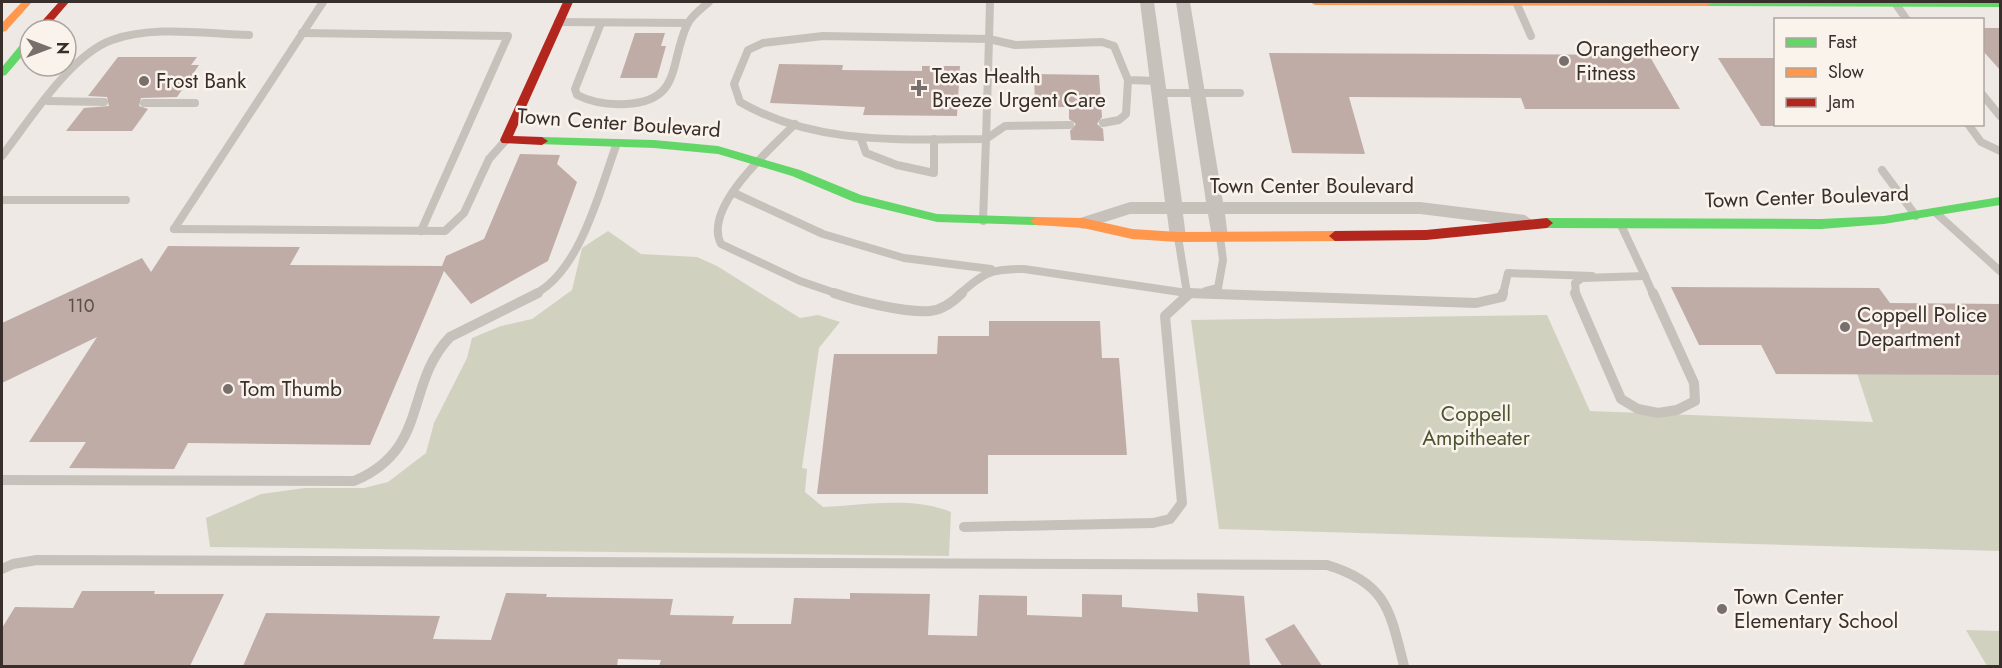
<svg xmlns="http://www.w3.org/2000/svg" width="2002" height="668" font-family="Jost,sans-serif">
  <rect width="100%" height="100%" fill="#eee9e4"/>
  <!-- green -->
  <g fill="#d0d2bf">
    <path d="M 608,231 L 641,254 L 697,257 L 717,266 L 800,318 L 818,315 L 840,322 L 819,348 L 802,468 L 807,469 L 805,492 L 823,507 C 864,505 913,496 951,512 L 949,556 L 210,547 L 206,518 L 261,494 L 305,488 L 364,488 L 388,482 L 426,453 L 434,423 L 467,358 L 472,338 L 501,326 L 532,319 L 572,290 L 582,248 Z"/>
    <polygon points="1547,315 1590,411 1873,422 1854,364 2000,360 2000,551 1219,529 1191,320"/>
    <polygon points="1966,630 2000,631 2000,666 1987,666"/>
  </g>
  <!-- building -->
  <g fill="#c0aca7">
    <polygon points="1983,28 2001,28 2001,71 1983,51"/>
    <polygon points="635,33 665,33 661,46 666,46 657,78 620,78"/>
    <polygon points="1269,53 1649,55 1680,109 1525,109 1521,98 1349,97 1365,154 1292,153"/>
    <polygon points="118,57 197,57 191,65 199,65 177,97 141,98 139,106 148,109 132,131 66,131 84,108 109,106 107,97 88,96"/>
    <polygon points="1718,58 1776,58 1776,126 1761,126"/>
    <polygon points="779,64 843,65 842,70 922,71 922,66 960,66 957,116 863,115 865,107 770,103"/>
    <polygon points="1034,74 1099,75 1102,117 1097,124 1103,129 1104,141 1071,140 1070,131 1076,124 1069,119 1069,107 1035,107"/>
    <polygon points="520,154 560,155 557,164 577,182 548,261 471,304 444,271 370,445 188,443 174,469 69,468 86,442 29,442 97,337 2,383 2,323 142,258 151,272 168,246 300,247 290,265 442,266 446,256 484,239"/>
    <polygon points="1671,287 1879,288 1890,303 2001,304 2001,375 1776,374 1761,345 1699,345"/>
    <polygon points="989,321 1100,321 1102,358 1119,358 1127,455 988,455 988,494 817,494 834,354 937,354 938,336 989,336"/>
    <polygon points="82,591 155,591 154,594 224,594 190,666 2,666 2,628 15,607 73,608"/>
    <polygon points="506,593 547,594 546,597 673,599 670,615 734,616 732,624 791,624 794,598 850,599 850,593 930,594 928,635 977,636 979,595 1027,596 1027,615 1082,617 1082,594 1122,595 1122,607 1198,612 1197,593 1244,596 1250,666 659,666 661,660 618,659 617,666 243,666 266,613 440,616 433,639 491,640"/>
    <polygon points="1294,624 1322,666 1282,666 1265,639"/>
  </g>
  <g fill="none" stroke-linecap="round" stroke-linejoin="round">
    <!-- lane-far1 -->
    <g stroke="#c7c1bc" stroke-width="8">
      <polyline points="990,2 989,39 1015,45 1102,42 1114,46 1128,80 1158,81"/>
      <polyline points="1516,2 1531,36"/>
      <polyline points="1895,3 1907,20"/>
      <polyline points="558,22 688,23"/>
      <path d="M 601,23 L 575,89 L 577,95 C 593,103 609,105 626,104 C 682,101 669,64 687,25 C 691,16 701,9 709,2"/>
      <polyline points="302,33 508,36 421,231"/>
      <path d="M 823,36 L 989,39 L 986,139 C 901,139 816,146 740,102 L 734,84 L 748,50 L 763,43 Z"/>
      <polyline points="1159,93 1240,93"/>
      <polyline points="1982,94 2000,116"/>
      <polyline points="48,101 104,102"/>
      <polyline points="144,103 195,103"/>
      <polyline points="1103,123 1119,120 1126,114 1128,80"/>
      <path d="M 795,124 C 771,148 702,208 721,244 L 800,281 L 838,294"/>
      <polyline points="1968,124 1981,142 2000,151"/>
      <polyline points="861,139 866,153 897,165 934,173 934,139"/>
      <polyline points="986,139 1005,126 1070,125"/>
      <path d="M 2,156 C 29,121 70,55 112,40 C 153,25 206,34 249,35"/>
      <polyline points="1882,170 1916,216"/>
      <polyline points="734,193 823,234 904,258 991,269"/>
      <polyline points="2,200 126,200"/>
      <polyline points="1936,213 2000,271"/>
      <polyline points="983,221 986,139"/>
      <polyline points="1620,223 1645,276"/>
      <polyline points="174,229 445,231 464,213 489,159 506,140"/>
      <polyline points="174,229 323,2"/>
      <polyline points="1178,237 1187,293"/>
      <polyline points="1645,276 1653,294"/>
      <polyline points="1206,291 1218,288 1223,260 1220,237"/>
      <path d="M 535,294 C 581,270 600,189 617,143"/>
      <path d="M 960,294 C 984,272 991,269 1024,269 L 1187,293 L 1229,294"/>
      <polyline points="1503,294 1508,273 1592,276"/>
      <polyline points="1576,294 1575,283 1582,278 1645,276"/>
    </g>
    <!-- lane -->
    <g stroke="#c7c1bc" stroke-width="10">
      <path d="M 834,293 C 857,301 905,313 930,311 C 943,310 953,302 962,293"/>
      <polyline points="1187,293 1476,303 1502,297 1503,293"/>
      <polyline points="1575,293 1621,399 1638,409 1658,413 1677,410 1695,401 1694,383 1653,293"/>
      <path d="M 2,480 L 354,481 C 430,449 404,385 450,337 L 538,293"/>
      <polyline points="964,527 1153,523 1170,519 1182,503 1165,316 1190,293"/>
      <path d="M 2,569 L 13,564 L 37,560 L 1327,565 C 1387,583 1390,611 1404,666"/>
    </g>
    <!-- street -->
    <polygon fill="#c7c1bc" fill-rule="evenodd" points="1140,2 1154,2 1182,202 1206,202 1176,2 1190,2 1223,202 1420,202 1525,215 1533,221 1525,227 1420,214 1225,214 1228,237 1220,243 1212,237 1208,214 1183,214 1186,237 1178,243 1170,237 1167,214 1130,214 1083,229 1077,227 1075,223 1077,219 1130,202 1165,202"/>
    <!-- fast -->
    <g fill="#63d668" fill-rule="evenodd">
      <polygon points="1703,2 2000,2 2000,7 1707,6 1703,5"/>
      <polygon points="30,37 30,47 6,75 2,76 2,67 26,38"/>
      <polygon points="542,137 654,140 718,146 800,170 861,195 937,214 1036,217 1042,221 1036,225 937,222 854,202 792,176 718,154 654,148 538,144 536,141"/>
      <polygon points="2000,197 2000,205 1884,224 1821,229 1547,228 1541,223 1547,218 1821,219 1884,216"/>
    </g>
    <!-- slow -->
    <g fill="#ff974d" fill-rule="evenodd">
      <polygon points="22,2 32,2 6,31 2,32 2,23"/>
      <polygon points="1310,2 1711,2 1712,3 1707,6 1315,5"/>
      <polygon points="1036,217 1083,218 1132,229 1178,232 1335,231 1341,236 1335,241 1178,242 1132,239 1083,228 1036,225 1030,221"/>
    </g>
    <!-- jam -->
    <g fill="#b3261e" fill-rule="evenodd">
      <polygon points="59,2 69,2 45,30 34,30"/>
      <polygon points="563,2 573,2 513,136 542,137 548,141 542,145 502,143 500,140"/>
      <polygon points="1547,218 1553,223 1547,228 1426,240 1335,241 1329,236 1335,231 1426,230"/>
    </g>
  </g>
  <!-- markers -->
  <g fill="#786f6c" stroke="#f9f3ec" stroke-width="2">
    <circle cx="1564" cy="61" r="6"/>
    <circle cx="144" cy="81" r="6"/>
    <path d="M916 79h6v6h6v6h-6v6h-6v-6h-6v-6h6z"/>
    <circle cx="1845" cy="327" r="6"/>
    <circle cx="228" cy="389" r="6"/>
    <circle cx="1722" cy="609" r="6"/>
  </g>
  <g text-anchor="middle" stroke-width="5" stroke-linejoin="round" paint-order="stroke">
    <!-- number labels -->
    <g font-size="18" fill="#5a4e4a">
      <text x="81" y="312">110</text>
    </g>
    <!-- poi labels -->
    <g font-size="21" fill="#382e2b" stroke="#f9f3ec" text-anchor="start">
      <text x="1576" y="56">Orangetheory<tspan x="1576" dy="24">Fitness</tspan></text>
      <text x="932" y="83">Texas Health<tspan x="932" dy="24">Breeze Urgent Care</tspan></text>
      <text x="156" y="88">Frost Bank</text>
      <text x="1857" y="322">Coppell Police<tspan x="1857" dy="24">Department</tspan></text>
      <text x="240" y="396">Tom Thumb</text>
      <text x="1734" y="604">Town Center<tspan x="1734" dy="24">Elementary School</tspan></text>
    </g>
    <!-- street labels -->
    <g font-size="21" fill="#382e2b" stroke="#f9f3ec">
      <text transform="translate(619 123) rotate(4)" y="7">Town Center Boulevard</text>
      <text x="1312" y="193">Town Center Boulevard</text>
      <text transform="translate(1807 197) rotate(-2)" y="7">Town Center Boulevard</text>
    </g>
    <!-- park labels -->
    <g font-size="21" fill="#4a5530" stroke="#f9f3ec">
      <text x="1476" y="421">Coppell<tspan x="1476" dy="24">Ampitheater</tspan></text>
    </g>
  </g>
  <!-- border -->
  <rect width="2002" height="668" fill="none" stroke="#382e2b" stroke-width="6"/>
  <!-- legend -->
  <rect x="1774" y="18" width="210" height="108" fill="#f9f3ec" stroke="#aca49f" stroke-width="1.5"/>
  <rect x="1786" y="38" width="30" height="9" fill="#63d668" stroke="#aca49f" stroke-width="1.5"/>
  <text x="1828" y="48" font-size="18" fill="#382e2b">Fast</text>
  <rect x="1786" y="68" width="30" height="9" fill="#ff974d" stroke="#aca49f" stroke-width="1.5"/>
  <text x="1828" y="78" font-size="18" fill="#382e2b">Slow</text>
  <rect x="1786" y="98" width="30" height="9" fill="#b3261e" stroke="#aca49f" stroke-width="1.5"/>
  <text x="1828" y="108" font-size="18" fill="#382e2b">Jam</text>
  <!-- north arrow -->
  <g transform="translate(48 48) rotate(90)"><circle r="28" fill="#f9f3ec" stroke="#aca49f" stroke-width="1.5"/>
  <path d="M0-4.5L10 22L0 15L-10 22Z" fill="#786f6c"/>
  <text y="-9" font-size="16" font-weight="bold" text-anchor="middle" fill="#382e2b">N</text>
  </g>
</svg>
